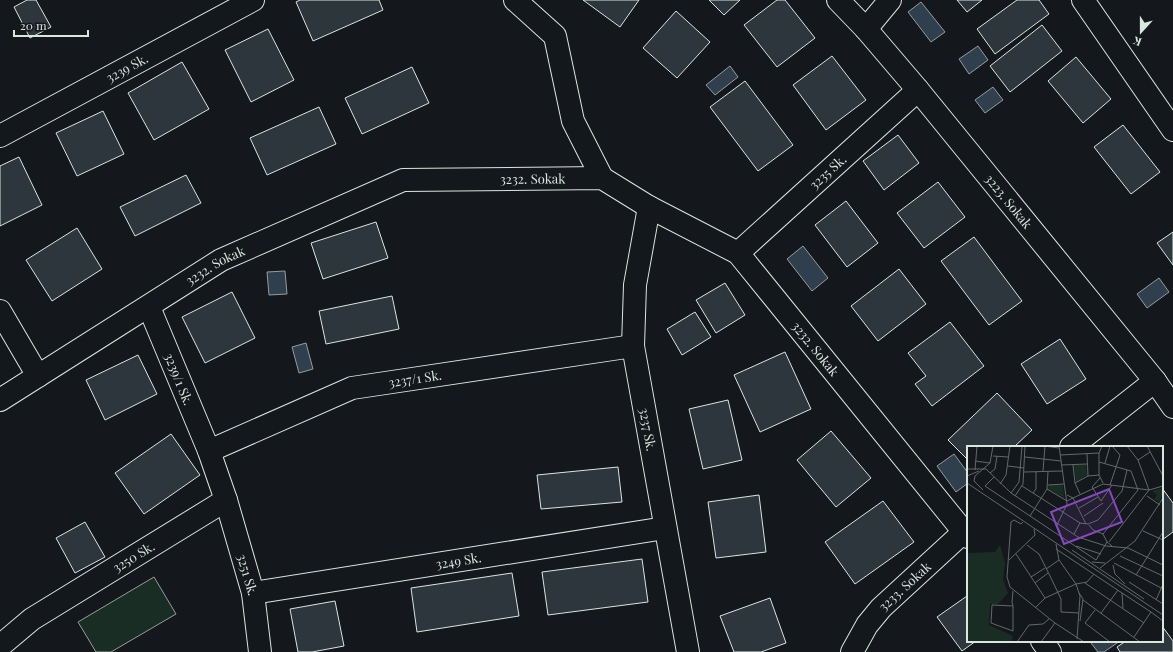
<svg xmlns="http://www.w3.org/2000/svg" width="1173" height="652" font-family="'Playfair Display',serif">
  <rect width="100%" height="100%" fill="#14181c"/>
  <!-- green -->
  <polygon fill="#1a2d24" stroke="#939e99" points="154,577 176,614 111,652 96,652 78,622"/>
  <!-- water -->
  <g fill="#2f3f4d" stroke="#939e99">
    <polygon points="921,2 945,32 931,42 908,12"/>
    <polygon points="978,46 988,60 969,74 959,59"/>
    <polygon points="730,66 738,77 715,95 706,85"/>
    <polygon points="993,87 1003,100 985,113 975,100"/>
    <polygon points="803,246 828,278 812,291 787,259"/>
    <polygon points="285,271 287,294 269,295 267,272"/>
    <polygon points="1159,278 1169,292 1147,308 1137,294"/>
    <polygon points="306,343 313,369 299,373 292,347"/>
    <polygon points="954,454 968,473 968,483 956,492 937,466"/>
    <polygon points="1095,641 1120,641 1104,652 1098,652 1091,643"/>
  </g>
  <!-- building -->
  <g fill="#2c363c" stroke="#d8e6dc">
    <polygon points="27,0 36,0 51,27 30,38 14,7"/>
    <polygon points="300,0 379,0 383,10 313,41 296,2"/>
    <polygon points="583,0 639,0 620,27"/>
    <polygon points="709,0 740,0 724,15"/>
    <polygon points="777,0 785,0 815,38 777,67 744,25"/>
    <polygon points="957,0 982,0 967,12"/>
    <polygon points="1017,0 1039,0 1049,14 995,54 977,29"/>
    <polygon points="676,11 710,42 677,78 643,48"/>
    <polygon points="1042,25 1062,51 1010,92 990,66"/>
    <polygon points="268,29 294,80 251,102 225,50"/>
    <polygon points="832,56 866,100 826,130 793,85"/>
    <polygon points="1076,57 1111,99 1083,123 1048,81"/>
    <polygon points="182,62 209,109 154,140 128,93"/>
    <polygon points="412,67 429,103 362,134 345,98"/>
    <polygon points="745,81 793,145 758,171 710,107"/>
    <polygon points="319,107 336,144 267,175 250,138"/>
    <polygon points="103,111 124,154 77,176 56,133"/>
    <polygon points="1123,125 1160,172 1131,194 1094,147"/>
    <polygon points="898,135 919,163 884,190 863,161"/>
    <polygon points="19,157 42,205 0,226 0,166"/>
    <polygon points="186,175 201,203 135,236 120,207"/>
    <polygon points="938,182 965,217 924,248 897,213"/>
    <polygon points="846,201 878,243 847,267 815,225"/>
    <polygon points="376,222 388,258 323,279 311,243"/>
    <polygon points="77,228 102,269 52,301 26,260"/>
    <polygon points="1173,232 1173,265 1157,243"/>
    <polygon points="974,237 1022,301 989,325 941,261"/>
    <polygon points="899,269 926,304 878,341 851,306"/>
    <polygon points="725,283 745,315 716,333 696,300"/>
    <polygon points="232,292 255,338 205,363 182,317"/>
    <polygon points="392,296 399,329 326,344 319,311"/>
    <polygon points="695,312 711,337 682,355 667,329"/>
    <polygon points="950,322 984,366 932,406 915,384 926,376 908,353"/>
    <polygon points="1060,339 1086,379 1047,404 1021,364"/>
    <polygon points="785,352 811,409 760,432 734,375"/>
    <polygon points="138,355 157,394 105,420 86,380"/>
    <polygon points="997,393 1032,430 1014,447 968,447 968,460 948,440"/>
    <polygon points="728,400 742,460 703,469 689,409"/>
    <polygon points="831,431 871,478 836,507 797,460"/>
    <polygon points="171,434 200,475 144,514 115,473"/>
    <polygon points="618,467 622,502 541,509 537,475"/>
    <polygon points="1162,488 1173,503 1173,532 1162,540"/>
    <polygon points="759,495 766,552 716,558 708,502"/>
    <polygon points="883,501 914,542 855,584 825,542"/>
    <polygon points="85,522 105,557 75,573 56,538"/>
    <polygon points="642,559 648,602 548,615 542,572"/>
    <polygon points="512,573 519,616 417,632 411,588"/>
    <polygon points="967,596 968,641 976,641 962,651 937,617"/>
    <polygon points="770,598 786,643 761,652 734,652 720,616"/>
    <polygon points="335,601 344,646 312,652 298,652 290,609"/>
    <polygon points="1162,626 1173,641 1173,652 1120,652 1117,647 1126,641 1162,641"/>
  </g>
  <g fill="none" stroke-linecap="round" stroke-linejoin="round">
    <!-- street casing -->
    <g stroke="#d8e6dc" stroke-width="24">
      <g id="street">
        <polyline points="515,0 555,36 573,121 602,178"/>
        <polyline points="1083,0 1173,130"/>
        <polyline points="866,29 890,0"/>
        <path id="s1" d="M 0,136 L 253,0"/>
        <path id="s2" d="M 649,207 L 635,285 L 633,346 L 688,652"/>
        <path id="s3" d="M 738,253 L 918,90"/>
        <polyline points="0,311 38,376"/>
        <path id="s4" d="M 0,400 L 221,260 L 403,180 L 602,178 L 649,207 L 738,253 L 968,537"/>
        <polyline points="1071,447 1155,381"/>
        <path id="s5" d="M 209,451 L 352,388 L 633,346"/>
        <path id="s6" d="M 226,500 L 253,593 L 260,652"/>
        <path id="s7" d="M 253,593 L 665,528"/>
        <polyline points="1042,641 1050,652"/>
        <path id="s8" d="M 0,646 L 32,619 L 226,500 L 209,451 L 149,307"/>
        <path id="s9" d="M 852,652 L 867,625 L 881,608 L 968,528"/>
      </g>
    </g>
    <!-- secondary casing -->
    <g stroke="#d8e6dc" stroke-width="24">
      <g id="secondary">
        <path id="s10" d="M 838,0 L 866,29 L 918,90 L 1155,381 L 1173,407"/>
      </g>
    </g>
    <!-- street -->
    <use href="#street" stroke="#14181c" stroke-width="22"/>
    <!-- secondary -->
    <use href="#secondary" stroke="#14181c" stroke-width="22"/>
  </g>
  <g text-anchor="middle" stroke-width="3" stroke-linejoin="round" paint-order="stroke">
    <!-- street labels -->
    <g font-size="13" fill="#d8e6dc" stroke="#14181c">
      <text dy="5" stroke="none"><textPath href="#s1" startOffset="144">3239 Sk.</textPath></text>
      <text dy="5" stroke="none"><textPath href="#s3" startOffset="121">3235 Sk.</textPath></text>
      <text dy="5" stroke="none"><textPath href="#s4" startOffset="590">3232. Sokak</textPath></text>
      <text dy="5" stroke="none"><textPath href="#s10" startOffset="264">3223. Sokak</textPath></text>
      <text dy="5" stroke="none"><textPath href="#s4" startOffset="254">3232. Sokak</textPath></text>
      <text dy="5" stroke="none"><textPath href="#s4" startOffset="938">3232. Sokak</textPath></text>
      <text transform="translate(179 379) rotate(68)" y="5">3239/1 Sk.</text>
      <text dy="5" stroke="none"><textPath href="#s5" startOffset="220">3237/1 Sk.</textPath></text>
      <text dy="5" stroke="none"><textPath href="#s2" startOffset="225">3237 Sk.</textPath></text>
      <text dy="5" stroke="none"><textPath href="#s8" startOffset="161">3250 Sk.</textPath></text>
      <text dy="5" stroke="none"><textPath href="#s7" startOffset="208">3249 Sk.</textPath></text>
      <text dy="5" stroke="none"><textPath href="#s6" startOffset="78">3251 Sk.</textPath></text>
      <text dy="5" stroke="none"><textPath href="#s9" startOffset="85">3233. Sokak</textPath></text>
    </g>
  </g>
  <!-- overview -->
  <g transform="translate(967 446)">
    <rect width="196" height="196" fill="#14181c"/>
    <path d="M 107,19 L 119,19 L 120,29 L 109,36 ZM 82,39 L 96,39 L 97,52 L 81,43 ZM 196,42 L 196,48 L 192,56 L 187,53 L 190,49 L 185,45 ZM 33,99 L 38,117 L 36,133 L 41,147 L 31,158 L 23,158 L 22,179 L 46,190 L 44,196 L 0,196 L 0,107 L 28,106 Z" fill="#1a2d24"/>
    <path fill="none" stroke="#626a69" stroke-width="1" d="M 77,0 L 92,2M 135,0 L 132,7 L 132,29 L 136,37M 180,0 L 196,30M 120,8 L 121,30M 93,9 L 132,7M 26,10 L 41,11M 58,11 L 94,15M 171,14 L 183,6M 8,15 L 23,17M 132,16 L 164,25 L 171,44 L 136,88M 138,17 L 143,0M 94,19 L 120,18M 106,19 L 108,37 L 113,48M 41,20 L 57,22M 0,23 L 19,23 L 44,47 L 111,91 L 139,100 L 161,102 L 196,119M 8,24 L 10,0M 76,25 L 78,0M 57,26 L 95,25M 23,27 L 28,23 L 30,10M 0,30 L 12,25M 27,31 L 18,40 L 129,114 L 140,96 L 145,100M 133,32 L 125,41 L 134,55M 0,37 L 196,169M 108,37 L 121,30 L 132,29M 33,38 L 39,29 L 43,0M 81,39 L 97,38M 143,39 L 153,9 L 145,0M 55,40 L 113,77 L 121,78 L 131,74 L 155,45 L 160,24M 80,43 L 100,55 L 106,52 L 119,78M 16,44 L 7,35 L 8,30 L 23,17 L 26,0M 44,47 L 52,36 L 55,0M 66,47 L 69,43 L 69,26M 100,49 L 106,52 L 136,38 L 182,44 L 196,40M 48,50 L 56,38 L 58,0M 180,50 L 193,59M 134,55 L 145,39M 112,62 L 131,51M 63,70 L 80,43 L 81,25M 117,70 L 136,57M 56,76 L 54,78 L 47,74 L 44,76 L 40,131 L 43,141 L 88,177 L 117,196M 90,79 L 100,58 L 92,0M 122,79 L 126,84 L 136,88 L 140,96M 176,85 L 196,94M 107,88 L 113,77M 142,96 L 182,44 L 171,14 L 160,0M 89,98 L 92,114 L 109,138 L 113,150 L 110,193M 60,99 L 72,108 L 83,130 L 94,153 L 94,166 L 112,167M 109,100 L 134,108M 89,103 L 155,147 L 156,162M 105,104 L 177,153M 49,108 L 78,152M 153,110 L 196,130M 42,114 L 68,89 L 67,83M 125,116 L 138,117M 147,117 L 196,143M 146,119 L 148,128 L 158,138M 133,122 L 168,95 L 196,52M 79,123 L 92,114M 169,129 L 196,86M 64,131 L 78,122M 162,136 L 196,158M 68,137 L 81,127M 118,137 L 177,177M 46,145 L 45,156 L 46,160 L 46,185 L 24,177 L 25,159 L 46,160M 112,147 L 116,153 L 113,175M 155,147 L 184,166M 116,154 L 173,196M 189,154 L 196,138M 68,162 L 78,152 L 109,138 L 120,136 L 127,128M 128,164 L 118,177 L 143,196M 134,167 L 151,144M 167,191 L 184,166 L 196,175M 50,196 L 62,179 L 76,178 L 82,173M 74,196 L 88,177"/>
    <path fill="#8948c3" fill-opacity="0.15" stroke="#8948c3" stroke-width="2" d="M 142,43 L 155,76 L 97,98 L 84,66 Z"/>
    <rect width="196" height="196" fill="none" stroke="#d8e6dc" stroke-width="2"/>
  </g>
  <!-- north arrow -->
  <g transform="translate(1141 32) rotate(201)" stroke="#14181c" stroke-width="3" paint-order="stroke">
  <path d="M0-3L7 15L0 10L-7 15Z" fill="#d8e6dc"/>
  <text y="-6" font-size="11" font-weight="bold" text-anchor="middle" fill="#d8e6dc">K</text>
  </g>
  <!-- scale -->
  <path d="M14 30v6h74v-6" fill="none" stroke="#d8e6dc" stroke-width="2"/>
  <text x="20" y="30" font-size="12" fill="#d8e6dc" stroke="#14181c" stroke-width="3" paint-order="stroke">20 m</text>
</svg>
